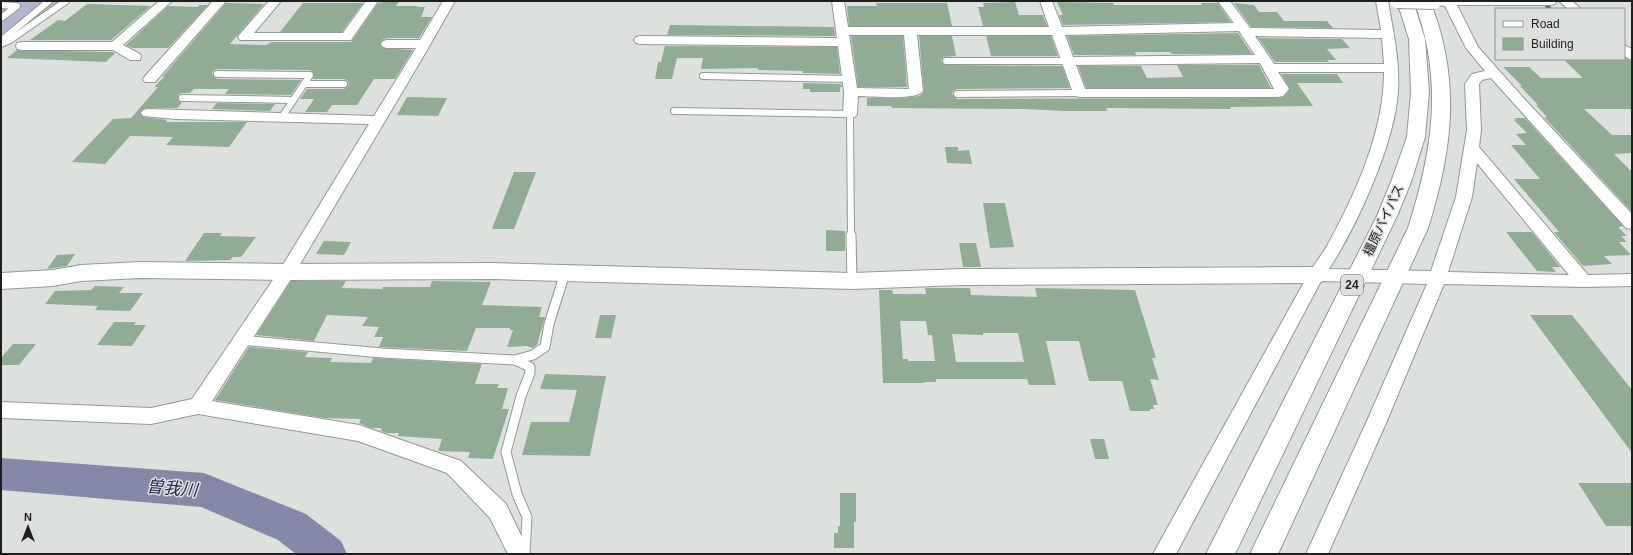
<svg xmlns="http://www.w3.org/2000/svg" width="1633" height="555" font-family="Helvetica,'Noto Sans JP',sans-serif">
  <rect width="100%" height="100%" fill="#dde1de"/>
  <!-- green -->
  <polygon fill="#b3b5d3" points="1,1 62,1 30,23 1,47"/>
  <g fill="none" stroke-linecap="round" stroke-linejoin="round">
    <!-- stream -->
    <polyline stroke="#66687e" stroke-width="4" points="1547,6 1550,9"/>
    <!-- river -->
    <polygon fill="#8688a7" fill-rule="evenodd" points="1,458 204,473 306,514 341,541 347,554 296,554 278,540 201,507 1,490"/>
  </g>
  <!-- building -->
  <g fill="#90ac94" fill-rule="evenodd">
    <polygon points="383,2 399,2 396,6 418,6 417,7 425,7 421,17 432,17 419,38 387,38 382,40 380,45 383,48 413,50 395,79 374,79 357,105 332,105 327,112 305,112 314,99 300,99 307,89 344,89 349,84 348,81 344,79 313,79 314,73 310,70 217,69 213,71 212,74 217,79 301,80 291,95 225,94 229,89 194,89 190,93 182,93 178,95 178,100 182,103 177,108 148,108 143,109 140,112 143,117 167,120 166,122 247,122 229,147 166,145 173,137 130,136 105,164 72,162 113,119 131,118 158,87 154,87 164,77 162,77 226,3 264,4 230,44 266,45 272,42 351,42 378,3"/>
    <polygon points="1015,2 1019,15 1043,15 1047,26 983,26 978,7 984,7 983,3"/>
    <polygon points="1057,2 1113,3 1114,5 1202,5 1201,3 1218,3 1231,22 1063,25 1059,15 1063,15"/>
    <polygon points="303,3 363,3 342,32 280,32"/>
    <polygon points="876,3 947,3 952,26 849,26 847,6 877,6"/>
    <polygon points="1234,3 1254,5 1259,12 1277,12 1284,21 1327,21 1333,28 1251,27"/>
    <polygon points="87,4 151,6 111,40 30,40 58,20 65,21"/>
    <polygon points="199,5 208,5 168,48 132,48 126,45 168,6 198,7"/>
    <polygon points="670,25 834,27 835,36 667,35"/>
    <polygon points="1238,33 1252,54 1172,54 1170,52 1135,52 1136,55 1074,55 1067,36"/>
    <polygon points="851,36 903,36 907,87 858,87"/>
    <polygon points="919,36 952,36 956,56 943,57 941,61 944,65 1062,66 1070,88 957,89 953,91 952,94 957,99 1278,98 1284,97 1290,89 1281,74 1337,74 1343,83 1297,83 1313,106 1230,107 1231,109 1106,108 1107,111 1064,111 1024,109 892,108 891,106 867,106 867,98 903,98 919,96 924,92"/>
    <polygon points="986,36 1051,36 1058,56 991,56"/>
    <polygon points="1258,38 1342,39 1350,48 1327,49 1336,60 1327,60 1329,62 1275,62"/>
    <polygon points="665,46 837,47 840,74 803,73 803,71 758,70 758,68 701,69 703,58 677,58 672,79 655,79 658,62 661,62"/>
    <polygon points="17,50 113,52 115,53 106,62 7,58"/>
    <polygon points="1563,59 1627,59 1632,61 1632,109 1584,109 1612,135 1632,135 1632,153 1614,154 1632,172 1632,212 1544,117 1547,117 1536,105 1538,105 1520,86 1522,86 1503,67 1529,67 1541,78 1583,78"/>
    <polygon points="1177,65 1259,65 1271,88 1086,88 1078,66 1141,66 1147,78 1183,77"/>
    <polygon points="803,83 841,84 842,87 840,87 840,92 810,92 810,89 803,89"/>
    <polygon points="407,97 447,98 438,116 397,115"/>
    <polygon points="217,103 275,104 270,111 212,109"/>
    <polygon points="1514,118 1525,118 1623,226 1618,227 1627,236 1621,236 1627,242 1619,242 1631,255 1604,256 1612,264 1583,266 1554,232 1559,232 1514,179 1540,179 1511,145 1526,145 1516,134 1527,133 1514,120 1516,120"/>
    <polygon points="945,147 958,147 958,151 969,150 972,164 947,163"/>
    <polygon points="514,172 536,172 514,229 492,229"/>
    <polygon points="983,203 1005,203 1014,247 990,248"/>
    <polygon points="826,230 845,231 845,251 826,251"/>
    <polygon points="1506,232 1532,232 1560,267 1552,267 1556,272 1537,271"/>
    <polygon points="204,233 222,233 220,236 256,237 241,257 233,257 230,260 185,261"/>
    <polygon points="324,241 351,242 344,255 316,254"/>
    <polygon points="959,243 976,243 981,267 963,267"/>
    <polygon points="75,254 67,266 47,269 57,255"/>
    <polygon points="291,281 346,281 342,288 382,289 383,287 430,287 432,281 491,282 482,305 542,307 539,317 545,317 537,345 533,348 527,346 507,347 513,330 510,330 510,328 476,328 467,351 379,347 383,337 374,337 379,327 362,326 368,317 327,315 314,341 256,335"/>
    <polygon points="95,286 124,287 119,293 143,293 130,311 95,310 98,306 45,304 55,291 91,290"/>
    <path d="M 925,288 L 970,288 L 971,295 L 1037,297 L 1035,288 L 1135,290 L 1156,358 L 1152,358 L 1159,380 L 1150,379 L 1158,405 L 1153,405 L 1154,409 L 1150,409 L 1150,411 L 1130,411 L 1122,381 L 1089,381 L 1079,341 L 1046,341 L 1056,385 L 1029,385 L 1027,379 L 936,379 L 936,382 L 924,382 L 925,383 L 883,383 L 879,290 L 892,290 L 893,294 L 926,294 ZM 900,321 L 926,321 L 928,335 L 932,335 L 935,361 L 908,361 L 908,359 L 903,359 ZM 983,333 L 1018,333 L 1024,362 L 956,362 L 952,334 L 983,335 Z"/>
    <polygon points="600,315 616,315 611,338 595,338"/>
    <polygon points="1530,315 1572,315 1632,390 1632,453"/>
    <polygon points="114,322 136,322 134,325 146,325 132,346 97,345"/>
    <polygon points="13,344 36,344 19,365 1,365 1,358"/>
    <polygon points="249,347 308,352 305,357 332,358 330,362 371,363 373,358 482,364 475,384 499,384 497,388 508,388 502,409 509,409 493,459 468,458 470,452 438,451 442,439 398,436 399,433 386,433 381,431 382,428 371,428 359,423 361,419 324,418 215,400"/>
    <polygon points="545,374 606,376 590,456 522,455 531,422 569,422 577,390 540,389"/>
    <polygon points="1090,439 1104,439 1109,459 1095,459"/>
    <polygon points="1578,483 1632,483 1632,526 1606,526"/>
    <polygon points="840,493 856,493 856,522 854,522 854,548 834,548 834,533 838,533 838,526 840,526"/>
  </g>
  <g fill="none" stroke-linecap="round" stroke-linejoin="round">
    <!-- lane-far1 casing -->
    <g stroke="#939794" stroke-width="8">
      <g id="lane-far1">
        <polyline points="1,5 17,6 1,18"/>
        <polyline points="3,39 49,1"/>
        <polyline points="1,44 10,40 66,1"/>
        <polyline points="946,61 1069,61"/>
        <polyline points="217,74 310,75 282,117"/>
        <polyline points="703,76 848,79"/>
        <polyline points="304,84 344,84"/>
        <polyline points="957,94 1080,93"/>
        <polyline points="182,98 293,100"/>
        <polyline points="674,111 850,114 851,236"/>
      </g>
    </g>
    <!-- lane casing -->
    <g stroke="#939794" stroke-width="11">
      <g id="lane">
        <polyline points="851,235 852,281"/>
        <polyline points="241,340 382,353 515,360 530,367 530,373 521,396 506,452 517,494 527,517 525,554"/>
        <polyline points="515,360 533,355 545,347 549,324 565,273"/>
      </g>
    </g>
    <!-- street casing -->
    <g stroke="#939794" stroke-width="2">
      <g id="street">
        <polygon points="159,1 172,1 123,45 140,54 141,57 140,60 130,60 113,50 22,50 17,49 16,46 17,43 22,42 112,42"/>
        <polygon points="213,1 226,1 155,82 145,82 143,79 145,76"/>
        <polygon points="269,1 281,1 254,33 343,33 366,1 378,1 351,40 240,40 238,37 240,34"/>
        <polygon points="443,1 455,1 423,57 293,276 212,401 359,425 461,461 506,504 530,554 508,554 490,518 447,473 358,441 198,414 151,424 1,418 1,402 151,408 192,399 281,268 369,124 176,119 143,116 141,113 143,110 148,109 374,116 416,48 387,48 383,47 381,44 383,41 387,40 420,40"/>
        <path d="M 832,1 L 844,1 L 848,27 L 1049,27 L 1040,1 L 1052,1 L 1062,27 L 1234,23 L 1218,1 L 1230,1 L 1250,28 L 1381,30 L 1376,1 L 1388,1 C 1393,31 1400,60 1398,91 C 1395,143 1357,226 1329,269 L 1431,271 L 1456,197 L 1467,130 L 1465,84 L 1472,74 L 1485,71 L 1466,48 L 1445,6 L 1436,5 L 1434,2 L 1557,1 L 1555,4 L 1551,5 L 1457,5 L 1478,47 L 1529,104 L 1632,214 L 1632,229 L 1626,228 L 1491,78 L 1482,80 L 1479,84 L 1481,130 L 1479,147 L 1588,275 L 1632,274 L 1632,286 L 1584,287 L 1444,284 L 1386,423 L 1328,554 L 1306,554 L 1366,423 L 1427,284 L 1321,281 L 1176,554 L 1153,554 L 1308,275 C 1314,264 1322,255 1328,244 C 1356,193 1384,131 1384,72 L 1278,72 L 1289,89 L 1283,96 L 1278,97 L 1080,97 L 1075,96 L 1073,93 L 1052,35 L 917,35 L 923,91 C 916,101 871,96 858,96 L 857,114 L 855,117 L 850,118 L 845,117 L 843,114 L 844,92 L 838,46 L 640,44 L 636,43 L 634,40 L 636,37 L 640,36 L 837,38 ZM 1239,31 L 1255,55 L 1073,57 L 1065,35 ZM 849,35 L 904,35 L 909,89 L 857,88 ZM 1255,36 L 1382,38 L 1384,64 L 1274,64 ZM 1260,63 L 1274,89 L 1085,89 L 1076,65 ZM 1477,163 L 1569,275 L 1448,272 L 1472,197 Z"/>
        <polygon points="1559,1 1572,1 1581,9 1568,9"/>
        <polygon points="1624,45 1632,49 1632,60 1624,56"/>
      </g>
    </g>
    <!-- secondary casing -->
    <g stroke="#939794" stroke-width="2">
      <polygon id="secondary" points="140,262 287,264 492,263 852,273 962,269 1316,267 1324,269 1327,275 1324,281 1316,283 962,285 852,289 492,279 287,280 140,278 81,281 53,286 1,289 1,273 53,270 81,265"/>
    </g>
    <!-- highway casing -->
    <g stroke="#939794" stroke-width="2">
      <g id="highway">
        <polygon points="1397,1 1413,1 1425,39 1429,92 1425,137 1411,182 1397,216 1235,554 1206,554 1377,216 1391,182 1407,137 1411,92 1409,39"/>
        <path d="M 1414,1 L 1430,1 C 1461,79 1453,149 1428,228 L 1278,554 L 1250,554 L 1408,228 C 1433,150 1444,80 1414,1 Z"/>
      </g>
    </g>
    <!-- lane-far1 -->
    <use href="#lane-far1" stroke="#fff" stroke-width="6"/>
    <!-- lane -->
    <use href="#lane" stroke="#fff" stroke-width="9"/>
    <!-- street -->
    <use href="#street" fill="#fff" fill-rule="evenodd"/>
    <!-- secondary -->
    <use href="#secondary" fill="#fff" fill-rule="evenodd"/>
    <!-- highway -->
    <use href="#highway" fill="#fff" fill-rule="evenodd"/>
    <!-- street-bridge casing -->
    <g stroke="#939794" stroke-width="16" stroke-linecap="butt">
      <polyline id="street-bridge" points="1397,1 1434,2"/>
    </g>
    <!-- street-bridge -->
    <use href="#street-bridge" stroke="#fff" stroke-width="14"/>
  </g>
  <g text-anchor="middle" stroke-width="3" stroke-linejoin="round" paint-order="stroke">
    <!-- shield labels -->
    <rect fill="#dde1de" stroke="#575957" stroke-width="1" x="1341" y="275" width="22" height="20" rx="3"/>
    <g font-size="12" font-weight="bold" fill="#1d1f1d">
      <text x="1352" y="289">24</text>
    </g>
    <!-- street labels -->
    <g font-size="13" fill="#1d1f1d" stroke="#dde1de">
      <text transform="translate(1383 220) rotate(-65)" y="5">橿原バイパス</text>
    </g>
    <!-- near-water labels -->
    <g font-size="17" font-style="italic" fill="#282651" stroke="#dde1de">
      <text transform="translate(172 488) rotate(5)" y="6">曽我川</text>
    </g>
  </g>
  <!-- border -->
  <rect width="1633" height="555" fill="none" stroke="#1d1f1d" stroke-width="4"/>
  <!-- legend -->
  <rect x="1495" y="8" width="130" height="52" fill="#dde1de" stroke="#909391"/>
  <rect x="1503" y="21" width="20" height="6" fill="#ffffff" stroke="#909391"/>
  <text x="1531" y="28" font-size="12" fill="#1d1f1d">Road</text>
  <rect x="1503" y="38" width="20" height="12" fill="#90ac94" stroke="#909391"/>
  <text x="1531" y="48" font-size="12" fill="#1d1f1d">Building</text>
  <!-- north arrow -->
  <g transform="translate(28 527)" stroke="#dde1de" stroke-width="3" paint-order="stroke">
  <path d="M0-3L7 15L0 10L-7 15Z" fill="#1d1f1d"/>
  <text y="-6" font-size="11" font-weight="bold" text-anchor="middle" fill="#1d1f1d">N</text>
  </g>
</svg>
